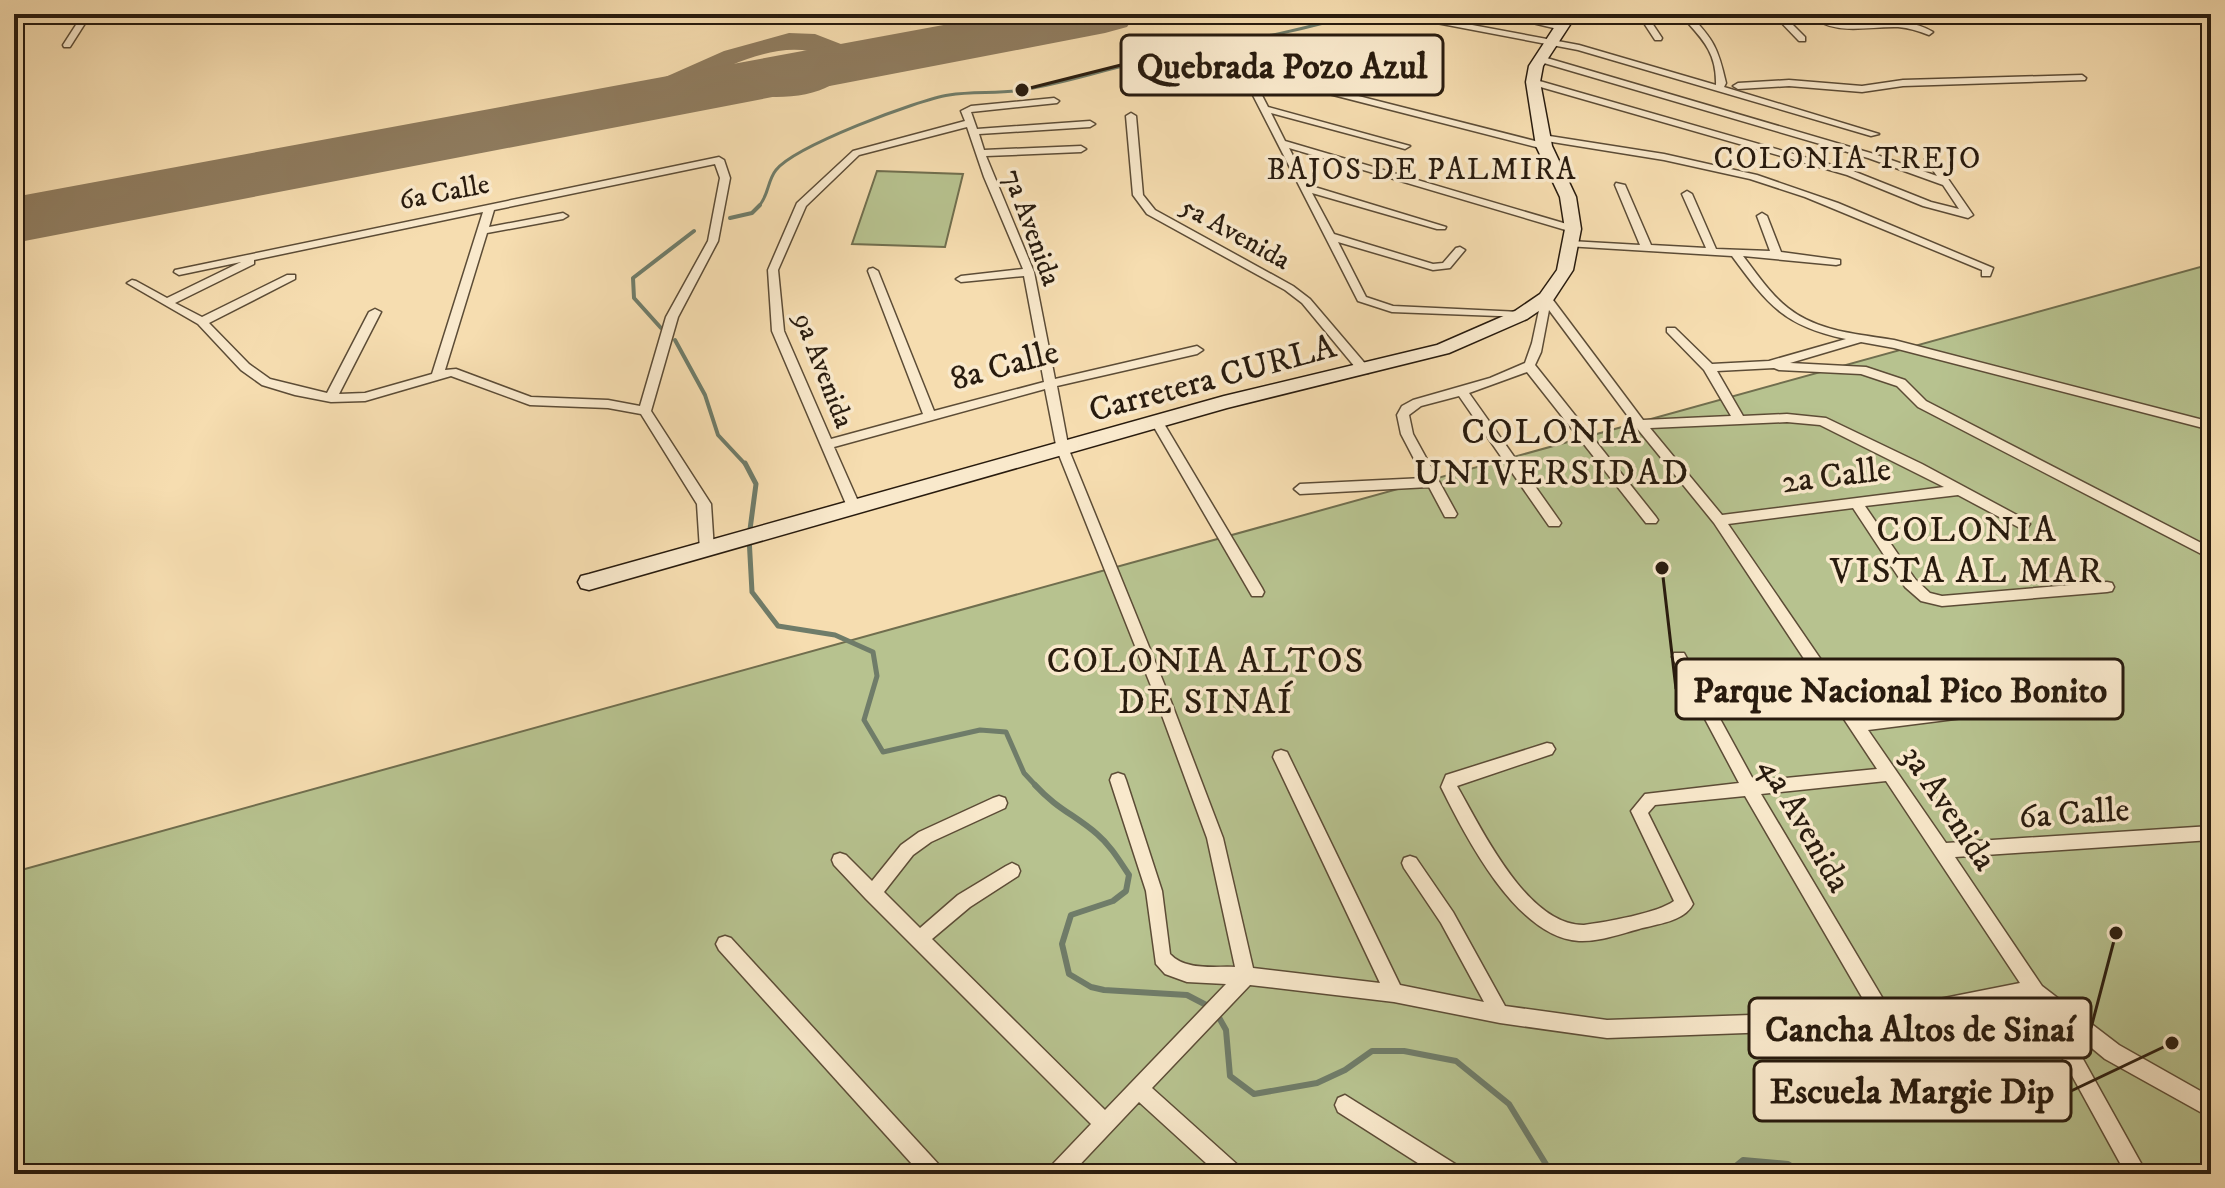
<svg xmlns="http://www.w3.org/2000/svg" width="2225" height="1188" font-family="'IM FELL DW Pica',serif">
  <rect width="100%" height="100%" fill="#f6ddb0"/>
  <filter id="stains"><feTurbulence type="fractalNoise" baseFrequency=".0025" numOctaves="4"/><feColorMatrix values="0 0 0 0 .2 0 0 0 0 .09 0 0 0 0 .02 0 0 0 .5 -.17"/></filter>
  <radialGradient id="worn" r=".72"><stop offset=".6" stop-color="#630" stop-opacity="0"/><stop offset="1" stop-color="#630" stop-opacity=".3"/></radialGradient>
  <!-- green -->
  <g fill="#b7c28f" stroke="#706e4e" stroke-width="2">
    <polygon points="877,171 963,174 945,247 852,244"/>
    <polygon points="2211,264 2211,1174 14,1174 14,872"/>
  </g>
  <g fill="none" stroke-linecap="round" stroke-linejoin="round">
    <!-- stream-far3 -->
    <path stroke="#6f7c69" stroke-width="3" d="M 758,207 C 769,196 767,181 776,170 C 795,146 917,100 949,95 C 973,91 998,94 1022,90 C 1068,83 1113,67 1158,57 C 1224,44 1291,34 1355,14"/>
    <!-- stream-far2 -->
    <g stroke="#6f7c69" stroke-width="4">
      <polyline points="730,218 752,213 760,205"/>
      <polyline points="661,328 634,298 633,278 694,231"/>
      <polyline points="675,340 705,395 718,435 746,465"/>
    </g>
    <!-- stream-far1 -->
    <polyline stroke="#6f7c69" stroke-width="5" points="745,463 756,484 749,537 752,592 778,626 835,635 873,652 877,676 864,720 883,752 980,730 1006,732 1024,773 1037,787"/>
    <!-- stream -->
    <g stroke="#6f7c69" stroke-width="6">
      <path d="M 1035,785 C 1057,809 1075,815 1097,834 C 1110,845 1119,860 1129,875 L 1126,891 L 1113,901 L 1071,915 L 1062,944 L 1069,974 L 1091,987 L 1104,990 L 1187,995 L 1210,1007"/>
      <polyline points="1217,1014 1226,1030 1230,1076 1254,1094 1317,1083 1345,1070 1372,1051 1404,1051 1456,1061 1509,1104 1552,1174"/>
      <polyline points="1726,1174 1743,1160 1788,1164 1804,1174"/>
    </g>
    <!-- taxiway -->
    <path fill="#8f7c5f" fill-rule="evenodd" d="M 789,33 L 815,34 L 846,46 L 852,60 C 846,69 841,79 831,85 C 802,102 754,98 722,90 L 719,84 L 722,78 L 732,76 C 762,78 806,89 826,60 L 825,56 C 769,31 690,89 638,110 L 628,112 L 618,110 L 614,104 L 618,98 L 724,51 Z"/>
    <!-- runway -->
    <polygon fill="#8f7c5f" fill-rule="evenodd" points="1003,14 1136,14 1127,27 1105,33 14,243 14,197"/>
    <!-- minor casing -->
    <g stroke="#5c4c36" stroke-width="3">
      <g id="minor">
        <polygon points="83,14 91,14 70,47 64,47 63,45"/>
        <path d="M 1402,14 L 1413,14 L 1579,45 L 1716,85 C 1717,51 1701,38 1680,14 L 1689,14 C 1714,40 1718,48 1726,83 L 1724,87 L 1879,134 L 1871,136 L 1578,50 L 1405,17 Z"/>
        <polygon points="1494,14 1510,14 1566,27 1562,30"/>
        <polygon points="1638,14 1646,14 1662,38 1661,40 1655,40"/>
        <polygon points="1773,14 1782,14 1805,37 1805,41 1799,41"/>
        <path d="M 1808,14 C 1820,14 1826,22 1838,24 C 1870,29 1904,14 1933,32 L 1929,35 C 1919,31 1909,28 1898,27 C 1867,26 1834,37 1808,14 Z"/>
        <path d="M 1269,46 L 1313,52 L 1389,76 L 1385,79 C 1346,68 1282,38 1244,58 L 1248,68 L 1547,144 L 1547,148 L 1544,149 L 1251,74 L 1268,107 L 1410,146 L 1405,149 L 1271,113 L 1285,141 L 1577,227 L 1577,231 L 1569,231 L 1289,148 L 1308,185 L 1446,227 L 1445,229 L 1437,229 L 1312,193 L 1334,234 L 1433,264 L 1443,263 L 1456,248 L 1460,247 L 1465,250 L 1450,268 L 1433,270 L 1338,242 L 1366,297 L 1393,306 L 1521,312 L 1525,313 L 1525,317 L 1392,312 L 1358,301 L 1236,62 L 1237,55 L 1249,49 Z"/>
        <polygon points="1540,56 1874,154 1937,176 1925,159 1933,157 1973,215 1968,218 1923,206 1847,175 1530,84 1530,80 1536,80 1853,171 1931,202 1959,209 1943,185 1868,158 1537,61 1537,57"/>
        <polygon points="2082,75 2086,78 2085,80 1903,86 1862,92 1789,86 1738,89 1733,86 1738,83 1789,80 1862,86 1903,80"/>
        <path d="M 1054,98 L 1059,101 L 1057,103 L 971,112 L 977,129 L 1090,121 L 1095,124 L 1090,127 L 979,134 L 984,150 L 1081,146 L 1086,149 L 1081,152 L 986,156 L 1034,272 L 1055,379 L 1197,346 L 1203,350 L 1197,354 L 1057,386 L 1069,450 L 1167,691 L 1223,838 L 1253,968 L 1380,983 L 1273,757 L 1275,752 L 1281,750 L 1287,752 L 1400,985 L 1484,1002 L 1441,923 L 1404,868 L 1402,863 L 1404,858 L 1410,856 L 1416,858 L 1453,912 L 1505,1006 L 1607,1020 L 1870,1011 L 1745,796 L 1655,805 L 1648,813 L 1693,904 C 1684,922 1656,924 1639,929 C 1620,934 1599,942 1579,941 C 1516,937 1466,837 1441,787 L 1446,775 L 1547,743 L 1552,744 L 1555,749 L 1552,754 L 1457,786 C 1482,829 1527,926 1584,925 C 1606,922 1658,913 1674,901 L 1631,811 L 1645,794 L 1739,783 L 1672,657 L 1674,653 L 1684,653 L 1754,781 L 1877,769 L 1714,523 L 1636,427 L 1549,310 L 1541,352 L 1535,365 L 1656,517 L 1658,520 L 1656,523 L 1646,523 L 1527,372 L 1469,393 L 1559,520 L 1561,523 L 1559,526 L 1549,526 L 1459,396 L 1421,406 L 1409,415 L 1413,434 L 1457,514 L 1455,517 L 1445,517 L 1429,487 L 1300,494 L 1294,489 L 1300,484 L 1424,478 L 1401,434 L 1397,415 L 1402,406 L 1413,400 L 1490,378 L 1525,363 L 1532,343 L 1542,296 L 1550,296 L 1643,420 L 1731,416 L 1704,370 L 1667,332 L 1667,328 L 1675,328 L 1712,364 L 1769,361 L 1846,339 C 1784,326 1768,305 1732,256 L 1566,246 L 1565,244 L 1570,241 L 1640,245 L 1615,185 L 1616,183 L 1625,185 L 1651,245 L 1706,248 L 1682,194 L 1687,191 L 1692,194 L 1716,249 L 1770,251 L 1757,216 L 1762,213 L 1767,216 L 1781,252 L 1840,260 L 1840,264 L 1836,265 L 1743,256 C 1757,274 1770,294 1788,308 C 1818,332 1858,334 1894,340 L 2211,422 L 2211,430 L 1894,348 L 1861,342 L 1790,363 L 1866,367 L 1905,380 L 1926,401 L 2211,548 L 2211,559 L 1918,407 L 1897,386 L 1861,374 L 1779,370 L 1774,368 L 1717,371 L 1743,416 L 1787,414 L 1826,418 L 1922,464 L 2028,521 L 2030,524 L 2028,527 L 2018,527 L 1958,495 L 1865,506 L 1915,579 L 1930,593 L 1942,596 L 2107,582 L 2112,583 L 2114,587 L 2112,591 L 2107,592 L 1942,606 L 1921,601 L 1905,587 L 1853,508 L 1728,524 L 1861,718 L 2082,691 L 2087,693 L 2090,697 L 2087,701 L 2082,703 L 1868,730 L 1946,843 L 2211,826 L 2211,840 L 1955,857 L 2042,986 L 2119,1045 L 2211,1097 L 2211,1118 L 2105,1059 L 2064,1025 L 2147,1174 L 2126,1174 L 2030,999 L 1885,1028 L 1607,1038 L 1500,1023 L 1394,1002 L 1250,985 L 1152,1088 L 1240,1167 L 1243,1174 L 1218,1174 L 1139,1102 L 1071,1174 L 1047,1174 L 1050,1167 L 1091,1124 L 866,899 L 834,865 L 832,860 L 834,855 L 840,853 L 846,855 L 872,881 L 901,845 L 919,832 L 993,798 L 999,796 L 1005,798 L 1007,803 L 1005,808 L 931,842 L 913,855 L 884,892 L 920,928 L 958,895 L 1006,866 L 1012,863 L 1018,866 L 1020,871 L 1018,876 L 970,907 L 932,939 L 1105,1110 L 1226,984 L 1187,982 L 1165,974 L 1156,964 L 1146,891 L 1110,780 L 1112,775 L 1118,773 L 1124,775 L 1126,780 L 1162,891 L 1170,954 C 1186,971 1214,966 1235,967 L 1207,838 L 1153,691 L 1057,450 L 1045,389 L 834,447 L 861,508 L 859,511 L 849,511 L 772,331 L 768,270 L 797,203 L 853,151 L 965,121 L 961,111 L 971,106 ZM 967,127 L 984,177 L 1023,269 L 961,276 L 956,279 L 961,282 L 1024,276 L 1044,382 L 934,411 L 878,271 L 873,268 L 869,269 L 868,271 L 923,414 L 831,439 L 784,331 L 778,270 L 806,206 L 859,155 ZM 1787,422 L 1820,425 L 1944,487 L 1722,515 L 1650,428 ZM 1886,781 L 2020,983 L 1889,1009 L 1761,794 Z"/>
        <polygon points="1131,113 1136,116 1143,195 1155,210 1293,286 1310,299 1368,367 1368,373 1360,373 1302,303 1285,290 1147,214 1133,195 1126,116"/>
        <polygon points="1543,135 1664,154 1757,175 1838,203 1993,268 1990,276 1982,276 1982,270 1805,197 1750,179 1664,160 1540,140 1540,136"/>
        <path d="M 719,157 L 724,160 L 730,178 L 718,241 L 678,317 L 651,411 L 711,504 L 714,550 L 707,555 L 700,550 L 697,504 L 641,414 L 608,408 L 530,405 L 451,376 L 365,401 L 331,402 L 295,395 L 262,385 L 241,370 L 198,324 L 127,283 L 132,280 L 136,281 L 167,298 L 241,262 L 179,275 L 174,272 L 175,270 ZM 715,164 L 720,178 L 708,241 L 666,317 L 640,406 L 608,400 L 531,397 L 456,369 L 445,370 L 487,233 L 563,219 L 568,216 L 563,213 L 489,227 L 494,210 ZM 483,212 L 432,374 L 365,393 L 339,394 L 381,312 L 375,309 L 369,312 L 327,393 L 270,379 L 249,364 L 209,323 L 295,279 L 295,275 L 287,275 L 202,317 L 175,303 L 254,264 L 254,260 Z"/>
        <polygon points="1157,418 1163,422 1262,588 1264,592 1262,596 1252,596 1151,422"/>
        <polygon points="725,936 731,938 941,1167 944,1174 921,1174 719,950 716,944 719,938"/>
        <polygon points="1345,1095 1460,1167 1463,1174 1435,1174 1338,1112 1335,1105 1338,1098"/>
      </g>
    </g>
    <!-- secondary casing -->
    <g stroke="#281b0e" stroke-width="3">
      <polygon id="secondary" points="1563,14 1577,14 1543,66 1540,82 1552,146 1576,197 1581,229 1573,270 1552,302 1527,319 1449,353 1227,408 589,590 581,588 578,582 581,576 589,574 1224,396 1437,345 1515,311 1540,294 1557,270 1565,229 1560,197 1536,146 1526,82 1529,66"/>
    </g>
    <!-- minor -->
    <use href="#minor" fill="#f9e9cc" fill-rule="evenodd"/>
    <!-- secondary -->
    <use href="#secondary" fill="#f9e9cc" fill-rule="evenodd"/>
  </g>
  <g text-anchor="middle" stroke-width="7" stroke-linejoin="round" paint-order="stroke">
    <!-- far-street labels -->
    <g font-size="28" fill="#281b0e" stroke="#f9e9cc">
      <text transform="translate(444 191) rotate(-11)" y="10">6a Calle</text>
      <text transform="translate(1033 227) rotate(70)" y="10">7a Avenida</text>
      <text transform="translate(1236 232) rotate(29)" y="10">5a Avenida</text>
      <text transform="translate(825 370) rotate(69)" y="10">9a Avenida</text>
    </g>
    <!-- far-neighbourhood labels -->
    <g font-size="30" letter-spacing="2" fill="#281b0e" stroke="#f9e9cc">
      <text x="1848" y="168">COLONIA TREJO</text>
      <text x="1422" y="179">BAJOS DE PALMIRA</text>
    </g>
    <!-- street labels -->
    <g font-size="34" fill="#281b0e" stroke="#f9e9cc">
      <text transform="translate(1004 364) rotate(-15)" y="12">8a Calle</text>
      <text transform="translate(1212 377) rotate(-15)" y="12">Carretera CURLA</text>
      <text transform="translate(1836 474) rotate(-7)" y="12">2a Calle</text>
      <text transform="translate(1950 807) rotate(56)" y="12">3a Avenida</text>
      <text transform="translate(2074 812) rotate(-4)" y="12">6a Calle</text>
      <text transform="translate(1806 824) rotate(60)" y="12">4a Avenida</text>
    </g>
    <!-- neighbourhood labels -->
    <g font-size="36" letter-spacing="2" fill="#281b0e" stroke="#f9e9cc">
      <text x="1552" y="443">COLONIA<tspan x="1552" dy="41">UNIVERSIDAD</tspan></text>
      <text x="1967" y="541">COLONIA<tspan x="1967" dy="41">VISTA AL MAR</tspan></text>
      <text x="1206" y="672">COLONIA ALTOS<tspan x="1206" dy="41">DE SINAÍ</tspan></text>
    </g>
  </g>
  <!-- callouts -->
  <path fill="none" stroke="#281b0e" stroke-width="3" d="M1022 90L1121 65M1662 568L1676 689M2116 933L2091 1028M2172 1043L2071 1091"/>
  <g fill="#281b0e" stroke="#f9e9cc" stroke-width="3">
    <circle cx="1022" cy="90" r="8"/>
    <circle cx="1662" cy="568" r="8"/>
    <circle cx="2116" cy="933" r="8"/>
    <circle cx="2172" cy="1043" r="8"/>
  </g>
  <g fill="#f9e9cc" stroke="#281b0e" stroke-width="3">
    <rect x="1121" y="35" width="322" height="60" rx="8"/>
    <rect x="1676" y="659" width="447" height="60" rx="8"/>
    <rect x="1749" y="998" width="342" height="60" rx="8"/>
    <rect x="1754" y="1061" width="317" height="60" rx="8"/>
  </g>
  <g font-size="36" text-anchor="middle" font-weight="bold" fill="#281b0e">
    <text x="1282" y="78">Quebrada Pozo Azul</text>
    <text x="1900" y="702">Parque Nacional Pico Bonito</text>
    <text x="1920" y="1041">Cancha Altos de Sinaí</text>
    <text x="1912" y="1103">Escuela Margie Dip</text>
  </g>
  <!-- margin -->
  <rect width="2225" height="1188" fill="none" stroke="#f6ddb0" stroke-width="48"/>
  <rect x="16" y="16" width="2193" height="1156" fill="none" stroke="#281b0e" stroke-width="4"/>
  <rect x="24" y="24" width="2177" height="1140" fill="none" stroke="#281b0e" stroke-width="2"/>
  <rect width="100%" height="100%" filter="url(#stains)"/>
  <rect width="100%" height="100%" fill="url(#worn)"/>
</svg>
